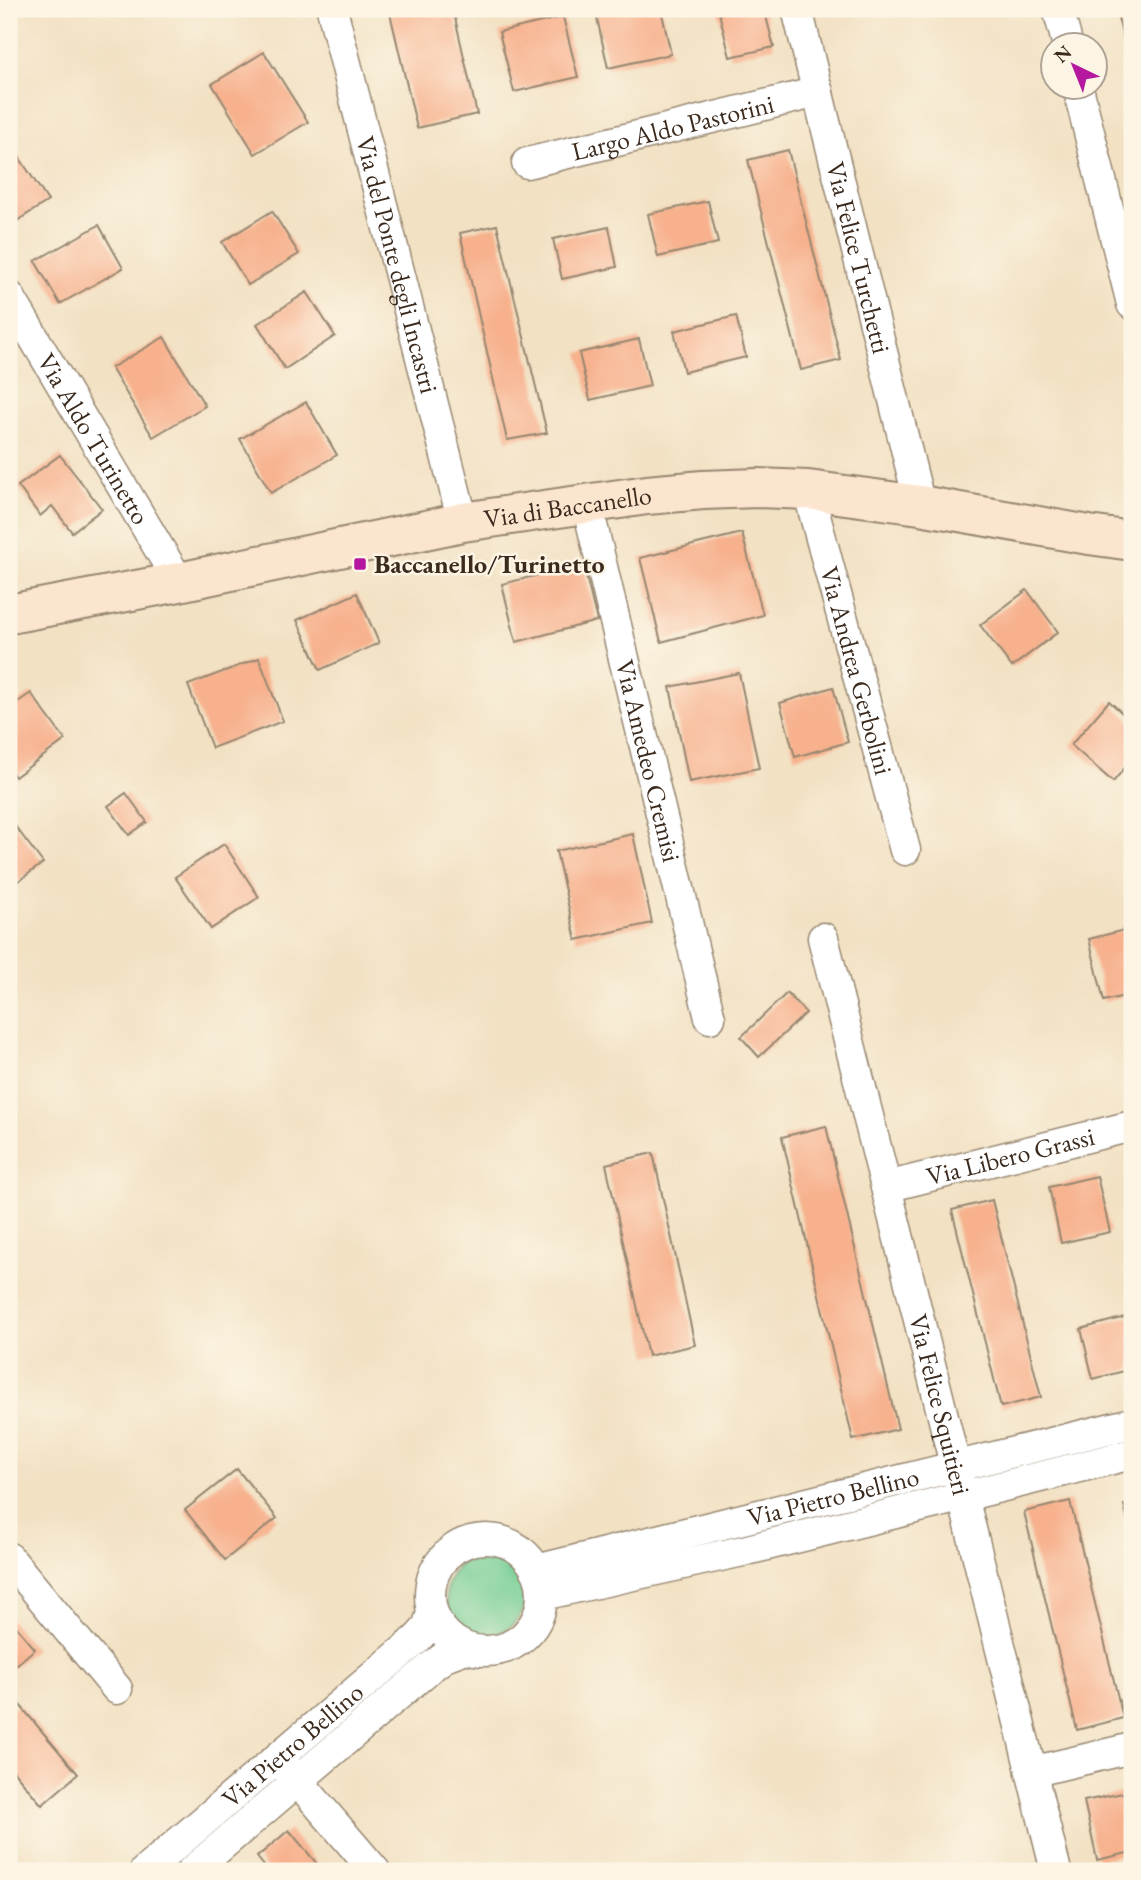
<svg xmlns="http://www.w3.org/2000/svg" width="1141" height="1880" font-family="'EB Garamond',serif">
  <rect width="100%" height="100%" fill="#fcf5e5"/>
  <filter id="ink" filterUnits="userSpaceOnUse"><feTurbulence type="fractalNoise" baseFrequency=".0143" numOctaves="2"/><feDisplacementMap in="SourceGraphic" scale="14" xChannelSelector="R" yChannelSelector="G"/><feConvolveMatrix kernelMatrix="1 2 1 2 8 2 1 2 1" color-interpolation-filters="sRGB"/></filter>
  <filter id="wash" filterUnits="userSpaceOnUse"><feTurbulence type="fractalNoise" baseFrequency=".00686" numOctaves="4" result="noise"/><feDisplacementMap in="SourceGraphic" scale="28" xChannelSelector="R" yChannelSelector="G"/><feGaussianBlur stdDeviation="1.57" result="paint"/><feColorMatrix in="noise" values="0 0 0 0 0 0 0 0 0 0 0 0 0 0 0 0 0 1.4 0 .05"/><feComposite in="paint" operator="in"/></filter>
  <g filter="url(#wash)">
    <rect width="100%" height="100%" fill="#f2e1c3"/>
    <!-- green -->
    <circle fill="#74ce94" stroke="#587c59" stroke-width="2" cx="486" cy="1595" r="40"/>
    <g id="blocks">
      <!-- building -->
      <g fill="#f7b18d">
        <polygon points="389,9 453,9 477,114 417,128"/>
        <polygon points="595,9 661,9 671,54 608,68"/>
        <polygon points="718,9 764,9 774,47 730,57"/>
        <polygon points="1116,9 1132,9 1132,70 1131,70"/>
        <polygon points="563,17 578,77 514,92 499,32"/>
        <polygon points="264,52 308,122 255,154 212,84"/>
        <polygon points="788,150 841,360 801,370 748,160"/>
        <polygon points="17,154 48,201 12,224 9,219 9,160"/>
        <polygon points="708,201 718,243 658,257 648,214"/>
        <polygon points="272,211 299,254 248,285 222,242"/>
        <polygon points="99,225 123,268 60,304 35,261"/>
        <polygon points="497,225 547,433 507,440 460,233"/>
        <polygon points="609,227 617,267 562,279 553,239"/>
        <polygon points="307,292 335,336 285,369 257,324"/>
        <polygon points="736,316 746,357 684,372 674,331"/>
        <polygon points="164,337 205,406 153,437 111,368"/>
        <polygon points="639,339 650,386 590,400 579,353"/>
        <polygon points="306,402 337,455 271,493 240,439"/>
        <polygon points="60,455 102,509 72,532 52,506 40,516 18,486"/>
        <polygon points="742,533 763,615 661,642 640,558"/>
        <polygon points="583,564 597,621 516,642 502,584"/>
        <polygon points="1027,590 1058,632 1012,667 980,625"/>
        <polygon points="357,593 379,643 320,670 297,620"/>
        <polygon points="259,658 283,721 212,748 188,685"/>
        <polygon points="739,673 759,768 689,782 670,687"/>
        <polygon points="833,687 848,742 795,757 780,703"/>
        <polygon points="31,693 65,740 15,777 9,768 9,708"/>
        <polygon points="1109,701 1132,722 1132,759 1113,782 1071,745"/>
        <polygon points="126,793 147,822 129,835 108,806"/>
        <polygon points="9,818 43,863 9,888"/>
        <polygon points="633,834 652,923 576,940 556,851"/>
        <polygon points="224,844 259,897 211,929 175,877"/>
        <polygon points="1132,928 1132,994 1104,1001 1089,939"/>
        <polygon points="787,993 806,1013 759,1057 741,1037"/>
        <polygon points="826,1126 898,1429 853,1440 782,1137"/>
        <polygon points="653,1153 695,1345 648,1356 606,1164"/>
        <polygon points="1097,1176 1110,1232 1061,1243 1049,1187"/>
        <polygon points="992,1200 1041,1397 1001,1407 952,1210"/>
        <polygon points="1132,1315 1132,1369 1093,1379 1081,1329"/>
        <polygon points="237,1469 277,1518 225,1560 185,1510"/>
        <polygon points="1070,1501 1123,1718 1077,1730 1024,1512"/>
        <polygon points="1132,1503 1132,1535 1131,1535 1124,1505"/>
        <polygon points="9,1618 35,1649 9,1671"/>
        <polygon points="19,1704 78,1774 42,1805 9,1766 9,1712"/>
        <polygon points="1132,1791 1132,1852 1097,1860 1084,1801"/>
        <polygon points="289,1830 323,1871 268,1871 257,1857"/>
      </g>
    </g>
  </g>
  <g filter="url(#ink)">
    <use href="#blocks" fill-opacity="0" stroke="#968670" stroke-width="2"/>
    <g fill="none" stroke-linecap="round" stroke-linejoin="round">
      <!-- street casing -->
      <g stroke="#968670" stroke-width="33">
        <g id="street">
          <path id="s1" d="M 332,9 L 463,522"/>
          <path id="s2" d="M 797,9 L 920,505"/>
          <polyline points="1058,9 1068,46"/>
          <polyline points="1078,88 1132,304"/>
          <path id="s3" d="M 527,163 L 818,92"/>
          <path id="s4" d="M 9,296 L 179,582"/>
          <path id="s5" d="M 808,490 L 905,850"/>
          <path id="s6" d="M 587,504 L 710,1018"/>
          <path id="s7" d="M 823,938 L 886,1187 L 1056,1871"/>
          <path id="s8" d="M 886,1187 L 1132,1126"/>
          <circle cx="486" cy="1595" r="56"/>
          <polyline points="9,1558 117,1689"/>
          <path id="s9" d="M 536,1570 L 1132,1423"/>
          <polyline points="542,1595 743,1551 1132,1454"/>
          <polyline points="285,1766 375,1871"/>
          <polyline points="1031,1772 1132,1748"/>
          <path id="s10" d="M 145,1871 L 417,1639 L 427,1628 L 432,1613"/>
          <polyline points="192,1871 431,1667 447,1655 466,1648"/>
        </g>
      </g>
      <!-- secondary casing -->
      <g stroke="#968670" stroke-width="42">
        <g id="secondary">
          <path id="s11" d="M 9,614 L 179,582 L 463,522 L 647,495 L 703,490 L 758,488 L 808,490 L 920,505 L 1089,535 L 1132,541"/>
        </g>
      </g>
      <!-- street -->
      <use href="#street" stroke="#fff" stroke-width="30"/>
      <!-- secondary -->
      <use href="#secondary" stroke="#fce5cf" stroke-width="38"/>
    </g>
  </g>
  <!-- markers -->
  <rect fill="#b5179e" stroke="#fcf5e5" stroke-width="2.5" x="353" y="557" width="14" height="14" rx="3.5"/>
  <g text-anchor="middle" stroke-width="5" stroke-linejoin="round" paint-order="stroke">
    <!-- street labels -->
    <g font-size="26" fill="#3b2a1e" stroke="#fcf5e5">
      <text dy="9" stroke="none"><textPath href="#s3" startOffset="150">Largo Aldo Pastorini</textPath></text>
      <text dy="9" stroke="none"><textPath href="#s2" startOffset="256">Via Felice Turchetti</textPath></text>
      <text dy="9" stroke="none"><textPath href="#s1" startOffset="264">Via del Ponte degli Incastri</textPath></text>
      <text dy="9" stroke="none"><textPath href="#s4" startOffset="166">Via Aldo Turinetto</textPath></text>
      <text dy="9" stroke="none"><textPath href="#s11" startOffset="569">Via di Baccanello</textPath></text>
      <text dy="9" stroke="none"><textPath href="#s5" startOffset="187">Via Andrea Gerbolini</textPath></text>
      <text dy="9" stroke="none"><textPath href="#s6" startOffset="264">Via Amedeo Cremisi</textPath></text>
      <text dy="9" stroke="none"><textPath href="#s8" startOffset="128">Via Libero Grassi</textPath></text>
      <text dy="9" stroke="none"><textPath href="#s7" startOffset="481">Via Felice Squitieri</textPath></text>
      <text dy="9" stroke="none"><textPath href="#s9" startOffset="306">Via Pietro Bellino</textPath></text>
      <text dy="9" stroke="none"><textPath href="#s10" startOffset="194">Via Pietro Bellino</textPath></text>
    </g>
    <!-- poi labels -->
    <g font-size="26" font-weight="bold" fill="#3b2a1e" stroke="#fcf5e5" text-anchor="start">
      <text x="374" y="573">Baccanello/Turinetto</text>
    </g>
  </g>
  <!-- margin -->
  <rect width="1141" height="1880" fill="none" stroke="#fcf5e5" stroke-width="35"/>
  <!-- north arrow -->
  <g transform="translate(1074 66) rotate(317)"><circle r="33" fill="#fcf5e5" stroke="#afa495" stroke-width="2"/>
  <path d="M0-5L12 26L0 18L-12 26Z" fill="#b5179e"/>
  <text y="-10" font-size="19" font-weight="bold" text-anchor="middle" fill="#3b2a1e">N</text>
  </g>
</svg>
